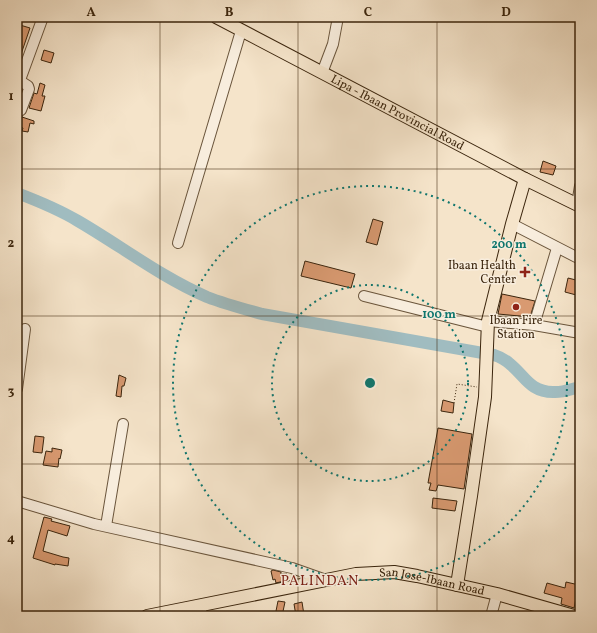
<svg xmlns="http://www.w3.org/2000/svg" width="597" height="633" font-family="Vollkorn,serif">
  <rect width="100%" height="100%" fill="#f5e4ca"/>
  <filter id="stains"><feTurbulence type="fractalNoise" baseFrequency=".005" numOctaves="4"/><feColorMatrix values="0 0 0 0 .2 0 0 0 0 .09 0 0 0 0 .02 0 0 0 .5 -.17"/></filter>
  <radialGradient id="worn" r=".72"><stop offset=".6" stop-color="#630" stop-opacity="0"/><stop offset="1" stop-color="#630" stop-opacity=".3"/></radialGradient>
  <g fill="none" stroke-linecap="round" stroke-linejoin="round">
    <!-- river -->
    <path stroke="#a0bcc0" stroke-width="12" d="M 17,193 C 38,201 58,209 78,221 C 121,246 161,277 207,297 C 225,304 244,309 262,314 L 494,355 C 500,357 506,360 510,364 C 525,376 530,392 553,392 C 562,393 571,389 580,387"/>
  </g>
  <!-- building -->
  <g fill="#d99a71" stroke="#3b250d">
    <polygon points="20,25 30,28 18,63 17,63 17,34"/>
    <polygon points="44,50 54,53 51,63 41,60"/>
    <polygon points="40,83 45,85 42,96 45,96 41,111 29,108 34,93 37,94"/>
    <polygon points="22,117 34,121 34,124 30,123 28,132 22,131 23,128 18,126 19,122 17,121 17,119"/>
    <polygon points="543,161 556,166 553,175 540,172"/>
    <polygon points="373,219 383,222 377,245 366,242"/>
    <polygon points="305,261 355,274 351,288 301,276"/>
    <polygon points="568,278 580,281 580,296 565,292"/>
    <polygon points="502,294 535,301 530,317 498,314"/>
    <polygon points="119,375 126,378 124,386 122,386 121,397 116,396"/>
    <polygon points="443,400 454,403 453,413 441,411"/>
    <polygon points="438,428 472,434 464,489 438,485 436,491 429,490 431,483 428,483"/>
    <polygon points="35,436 44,437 42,453 33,452"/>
    <polygon points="52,448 62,450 60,459 59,458 58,467 43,465 46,451 52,452"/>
    <polygon points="433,498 457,501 455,511 432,508"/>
    <polygon points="44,517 52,519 51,521 70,526 67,536 48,530 43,551 63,557 69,558 68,566 55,564 55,565 33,558"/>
    <polygon points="273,570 281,572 281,574 287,574 288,580 276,583 275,579 273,580 271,571"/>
    <polygon points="566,582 579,585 574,608 561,604 562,598 544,593 547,583 565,588"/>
    <polygon points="278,601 285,602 282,616 275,616"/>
    <polygon points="302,602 304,615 296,616 294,604"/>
  </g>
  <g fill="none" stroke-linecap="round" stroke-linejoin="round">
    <!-- minor casing -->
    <g stroke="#6a553c" stroke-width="12">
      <g id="minor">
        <polyline points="322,73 333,44 338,17"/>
        <polyline points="17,79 28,86 29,89 21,110 17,113"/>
        <polyline points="20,80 43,17"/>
        <polyline points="577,205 580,186"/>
        <polyline points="512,224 580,259"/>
        <polyline points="178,243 241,31"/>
        <polyline points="364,296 488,327"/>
        <polyline points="488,321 534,325 580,333"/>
        <polyline points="534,325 557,248"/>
        <polyline points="17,389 25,329"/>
        <polyline points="17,501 94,524 292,568 326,580"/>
        <polyline points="106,526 123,424"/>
        <polyline points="200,616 202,606"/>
        <polyline points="491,616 497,594"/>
      </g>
    </g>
    <!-- major casing -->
    <g stroke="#3b250d" stroke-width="14">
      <g id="major">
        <path id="s1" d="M 216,17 L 525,179 L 580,206"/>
        <polyline points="457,585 471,496 485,397 488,321 512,224 525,179"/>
        <path id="s2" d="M 147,616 L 356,574 L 394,572 L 417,576 L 497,594 L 574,616"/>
      </g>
    </g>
    <!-- path -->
    <polyline stroke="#3b250d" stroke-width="1" stroke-dasharray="1 2" stroke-linecap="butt" points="454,403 457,384 477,387"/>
    <!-- minor -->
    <use href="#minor" stroke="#f8eddd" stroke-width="10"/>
    <!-- major -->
    <use href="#major" stroke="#f5e4ca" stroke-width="12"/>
  </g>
  <!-- grid -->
  <path fill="none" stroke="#3b250d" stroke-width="1" stroke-opacity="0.55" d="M 160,17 L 160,616M 298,17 L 298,616M 437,17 L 437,616M 17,169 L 580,169M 17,316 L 580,316M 17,464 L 580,464"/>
  <!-- distance rings -->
  <g fill="none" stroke="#0f766e" stroke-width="2" stroke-dasharray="2 4">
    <circle cx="370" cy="383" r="98"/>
    <circle cx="370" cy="383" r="197"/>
  </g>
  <!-- markers -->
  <g fill="#8f2418" stroke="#f8eddd" stroke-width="1.5">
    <path d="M523 266h4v4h4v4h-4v4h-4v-4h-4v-4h4z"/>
    <circle cx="516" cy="307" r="4"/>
  </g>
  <g text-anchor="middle" stroke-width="3" stroke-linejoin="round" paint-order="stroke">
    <!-- street labels -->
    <g font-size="12" fill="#3b250d" stroke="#f8eddd">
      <text dy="4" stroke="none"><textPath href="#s1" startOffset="205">Lipa - Ibaan Provincial Road</textPath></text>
      <text dy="4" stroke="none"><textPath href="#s2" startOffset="290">San Jose-Ibaan Road</textPath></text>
    </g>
    <!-- poi labels -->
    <g font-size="12" fill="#3b250d" stroke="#f8eddd" text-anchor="end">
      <text x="516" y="269">Ibaan Health<tspan x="516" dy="14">Center</tspan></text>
      <text x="516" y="324" text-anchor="middle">Ibaan Fire<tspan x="516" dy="14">Station</tspan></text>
    </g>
    <!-- quarter labels -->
    <g font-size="14" letter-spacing="1" fill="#7a1f14" stroke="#f8eddd">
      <text x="320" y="585">PALINDAN</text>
    </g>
  </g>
  <circle cx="370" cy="383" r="6" fill="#0f766e" stroke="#f8eddd" stroke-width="2"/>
  <g font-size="12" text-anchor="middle" font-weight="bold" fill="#0f766e" stroke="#f8eddd" stroke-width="3" stroke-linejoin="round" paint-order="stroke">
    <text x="509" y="248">200 m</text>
    <text x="439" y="318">100 m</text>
  </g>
  <!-- margin -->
  <rect width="597" height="633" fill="none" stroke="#f5e4ca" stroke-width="44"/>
  <rect x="22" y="22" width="553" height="589" fill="none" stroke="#3b250d" stroke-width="1.5"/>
  <g font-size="13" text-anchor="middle" font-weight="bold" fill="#3b250d">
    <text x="91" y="16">A</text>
    <text x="229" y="16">B</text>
    <text x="368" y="16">C</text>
    <text x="506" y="16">D</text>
    <text x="11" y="100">1</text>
    <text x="11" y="247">2</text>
    <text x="11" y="395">3</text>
    <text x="11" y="542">4</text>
  </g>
  <rect width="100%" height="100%" filter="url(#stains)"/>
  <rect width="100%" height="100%" fill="url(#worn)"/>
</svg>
